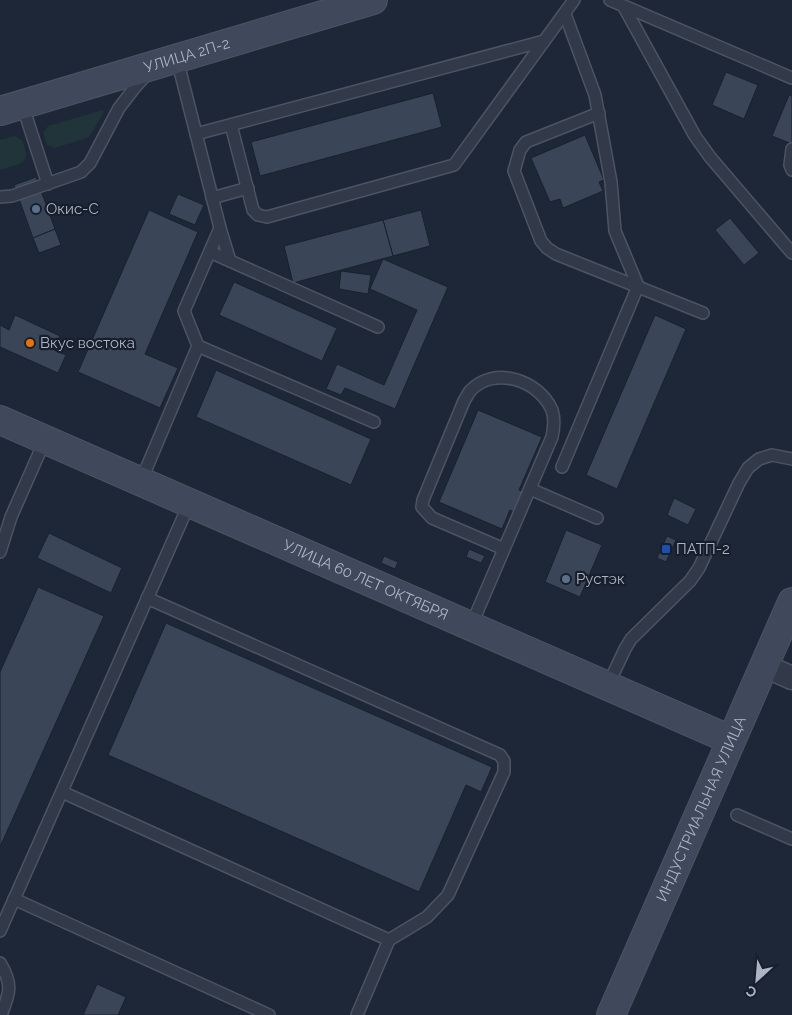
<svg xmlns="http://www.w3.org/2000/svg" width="792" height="1015" font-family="Raleway,sans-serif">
  <rect width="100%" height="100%" fill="#1e2737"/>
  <!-- green -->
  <g fill="#203439">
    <polygon points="103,110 103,114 89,137 55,148 47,145 43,133 48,126"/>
    <path d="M 15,136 L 22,140 C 32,165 22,163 0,170 L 0,140 Z"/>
  </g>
  <!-- building -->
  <g fill="#3a4558" stroke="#19212e">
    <polygon points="726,72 758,85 744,119 712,105"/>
    <polygon points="433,93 442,127 260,176 251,142"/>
    <polygon points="789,95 792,96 792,144 772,136"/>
    <polygon points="585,135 604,180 599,182 603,191 563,208 560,199 550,202 531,158"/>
    <polygon points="36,177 55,229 33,238 14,185"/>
    <polygon points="178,194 204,205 195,225 169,214"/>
    <polygon points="149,210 198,232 145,354 178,368 160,408 78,372"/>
    <polygon points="421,210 430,246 393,256 383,220"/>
    <polygon points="730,218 759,253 744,265 715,230"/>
    <polygon points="383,220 393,256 293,283 284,246"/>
    <polygon points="55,229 61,245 39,253 33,238"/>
    <polygon points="383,259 448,287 395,409 345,388 341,395 326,389 337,364 384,385 417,310 370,289"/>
    <polygon points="341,271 371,275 368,294 339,289"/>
    <polygon points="234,282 337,328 322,361 219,315"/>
    <polygon points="15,315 60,336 54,350 66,355 58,373 0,347 0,325 9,330"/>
    <polygon points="655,315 686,329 617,489 586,475"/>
    <polygon points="216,370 371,439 351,485 196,417"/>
    <polygon points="478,410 542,437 519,490 525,492 516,513 510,510 502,529 439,502"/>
    <polygon points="674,498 696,509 688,525 667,515"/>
    <polygon points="566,530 602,545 580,597 545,582"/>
    <polygon points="49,533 122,568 111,593 37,558"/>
    <polygon points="667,536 676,540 666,562 657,558"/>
    <polygon points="469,549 485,556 481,563 466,557"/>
    <polygon points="384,556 398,562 395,569 381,563"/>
    <polygon points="38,587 104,616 0,847 0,672"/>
    <polygon points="166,623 492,767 481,792 466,785 419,892 108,755"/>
    <polygon points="97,984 126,997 118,1015 83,1015"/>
  </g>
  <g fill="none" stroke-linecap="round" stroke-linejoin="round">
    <!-- lane casing -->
    <g stroke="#4c5463" stroke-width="14">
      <g id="lane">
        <polyline points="610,0 792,78"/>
        <polyline points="624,7 695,136 710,157 792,253"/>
        <polyline points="22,104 48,184"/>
        <polyline points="599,113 526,142 520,150 514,171 541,241 547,248 556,254 703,313"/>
        <polyline points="231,125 253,210 258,215 267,217 454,165 574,0"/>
        <polyline points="196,134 544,41"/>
        <polyline points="792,149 790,165 792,170"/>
        <polyline points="0,197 12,196 81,172 90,163 119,108 136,86 146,75"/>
        <polyline points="212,198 248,188"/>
        <polyline points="220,228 230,261"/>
        <polyline points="210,252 378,327"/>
        <polyline points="198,346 374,422"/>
        <polyline points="562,467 638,286 615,231 611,182 595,95 565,14"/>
        <polyline points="141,481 198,346 184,311 220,228 177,59"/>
        <polyline points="530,489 597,518"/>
        <polyline points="0,552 11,517 45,440"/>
        <polyline points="147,598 500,755 504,761 504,772 448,895 427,917 389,940 357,1015"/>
        <path d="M 471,626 L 552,437 C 554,428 555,419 552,410 C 539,380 494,365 470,391 C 468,394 466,398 464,401 L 423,500 L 422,507 L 432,518 L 504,549"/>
        <polyline points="608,685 625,649 631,639 690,581 699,568 739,483 748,468 759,459 772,455 792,459"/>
        <polyline points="62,792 389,940"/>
        <polyline points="737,815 792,839"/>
        <polyline points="14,899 269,1015"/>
        <polyline points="0,931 190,502"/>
        <path d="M 0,963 C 13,984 10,993 1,1015"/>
      </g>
    </g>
    <!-- street casing -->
    <g stroke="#4c5463" stroke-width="25">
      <polyline id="street" points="765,666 792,678"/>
    </g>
    <!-- secondary casing -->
    <g stroke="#4c5463" stroke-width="30">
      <g id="secondary">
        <path id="s1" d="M 0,111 L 373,0"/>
        <path id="s2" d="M 0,420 L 731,740"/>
        <path id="s3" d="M 611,1015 L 792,602"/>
      </g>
    </g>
    <!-- lane -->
    <use href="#lane" stroke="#323948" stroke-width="11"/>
    <!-- street -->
    <use href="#street" stroke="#323948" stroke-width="22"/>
    <!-- secondary -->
    <use href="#secondary" stroke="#40485b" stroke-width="28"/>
  </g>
  <!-- markers -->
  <g fill="#5c6f8a" stroke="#181f2c" stroke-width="2">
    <circle cx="36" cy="209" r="5"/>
    <circle cx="566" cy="579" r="5"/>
  </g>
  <circle fill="#e8710a" stroke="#181f2c" stroke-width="2" cx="30" cy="343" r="5"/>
  <rect fill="#1a4fb4" stroke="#181f2c" stroke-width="2" x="661" y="544" width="10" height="10" rx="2.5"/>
  <g text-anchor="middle" stroke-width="4.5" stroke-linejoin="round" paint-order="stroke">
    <!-- street labels -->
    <g font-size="15" fill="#acb4c5" stroke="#181f2c">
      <text dy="5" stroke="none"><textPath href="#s1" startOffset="195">УЛИЦА 2П-2</textPath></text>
      <text dy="5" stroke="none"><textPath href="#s2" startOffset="399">УЛИЦА 60 ЛЕТ ОКТЯБРЯ</textPath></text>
      <text dy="5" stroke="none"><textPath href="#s3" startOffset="225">ИНДУСТРИАЛЬНАЯ УЛИЦА</textPath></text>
    </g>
    <!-- poi labels -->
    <g font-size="15" fill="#acb4c5" stroke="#181f2c" text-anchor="start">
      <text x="46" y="214">Окис-С</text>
      <text x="40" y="348">Вкус востока</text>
      <text x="676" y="554">ПАТП-2</text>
      <text x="576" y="584">Рустэк</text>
    </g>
  </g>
  <!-- north arrow -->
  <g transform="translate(757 980) rotate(206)" stroke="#181f2c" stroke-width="4" paint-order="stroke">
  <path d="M0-4L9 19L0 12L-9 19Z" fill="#acb4c5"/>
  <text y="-8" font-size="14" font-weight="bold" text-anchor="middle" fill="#acb4c5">С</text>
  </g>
</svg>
